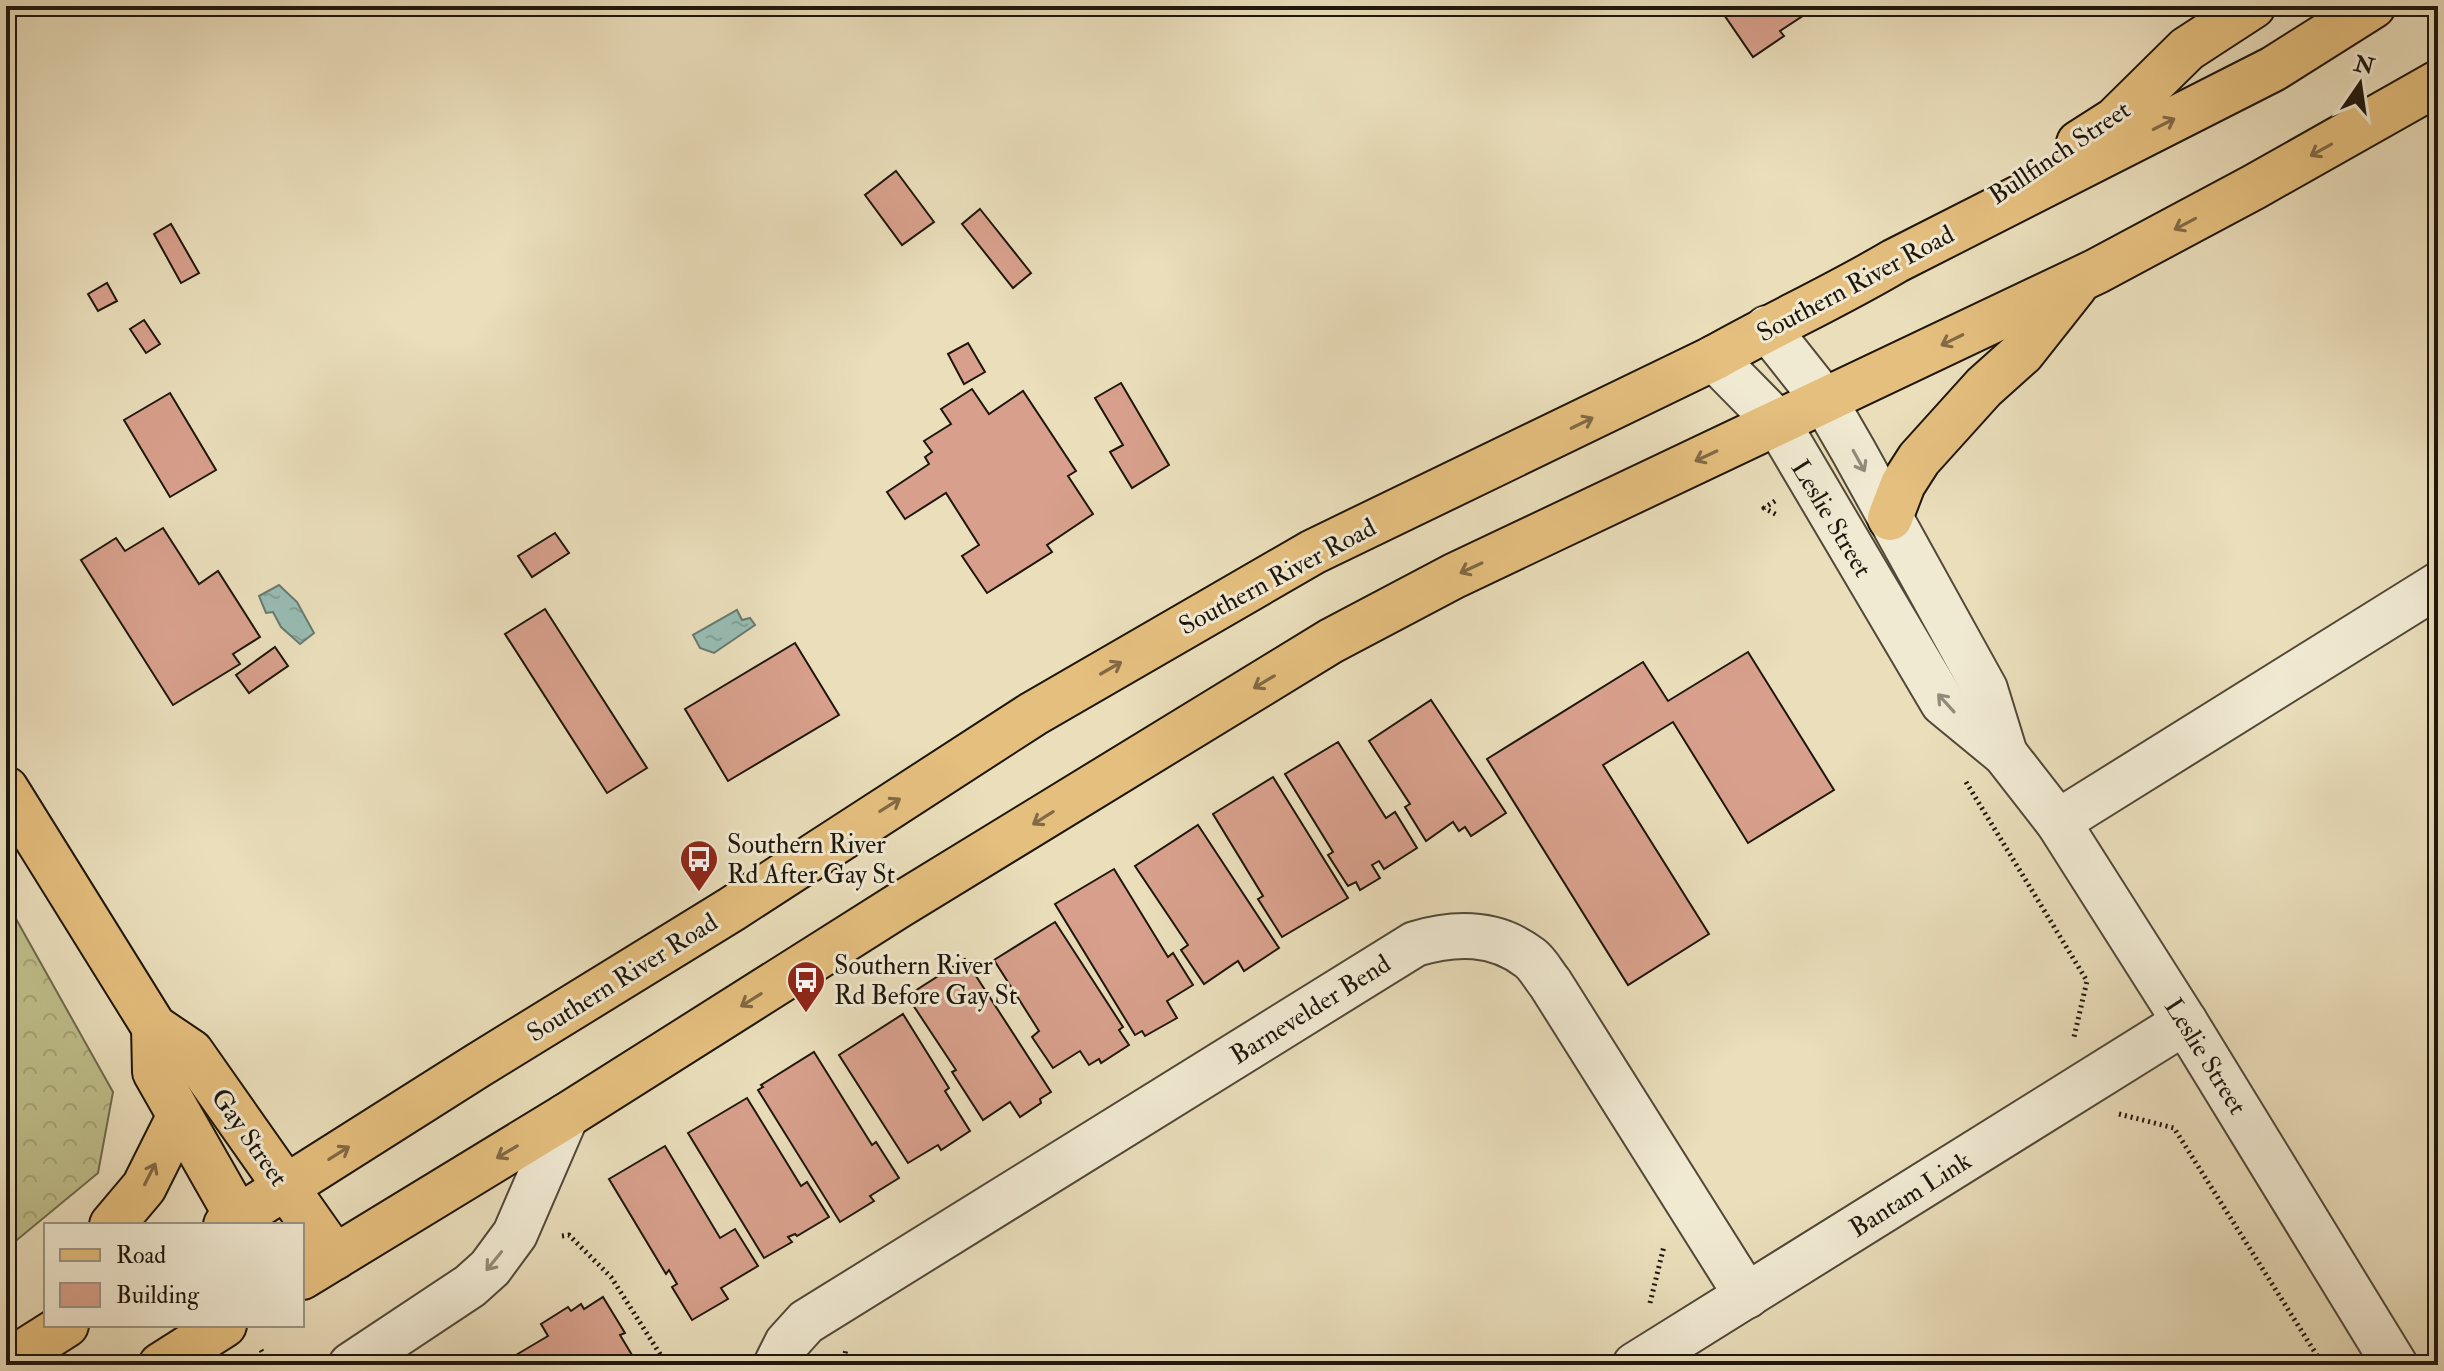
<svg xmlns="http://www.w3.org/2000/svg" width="2444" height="1371" font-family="'IM FELL Double Pica',serif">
  <defs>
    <pattern id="forest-crowns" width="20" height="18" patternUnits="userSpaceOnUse" patternTransform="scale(2)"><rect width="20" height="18" fill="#bfbf8b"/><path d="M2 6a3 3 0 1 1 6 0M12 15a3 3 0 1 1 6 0" fill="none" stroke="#a4a377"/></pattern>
    <pattern id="water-ripples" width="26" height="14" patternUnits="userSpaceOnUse" patternTransform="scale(2)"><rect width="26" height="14" fill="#98bcb3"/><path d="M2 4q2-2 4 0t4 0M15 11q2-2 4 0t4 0" fill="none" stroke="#83a199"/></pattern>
  </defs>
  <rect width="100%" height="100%" fill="#eadebb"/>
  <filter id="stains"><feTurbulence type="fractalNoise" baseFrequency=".0025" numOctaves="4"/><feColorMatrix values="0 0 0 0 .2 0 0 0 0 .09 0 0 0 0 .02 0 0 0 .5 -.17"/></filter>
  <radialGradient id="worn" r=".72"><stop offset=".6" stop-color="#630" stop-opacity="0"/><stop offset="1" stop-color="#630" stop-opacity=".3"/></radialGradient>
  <!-- forest -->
  <polygon fill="url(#forest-crowns)" stroke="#6e6a4c" stroke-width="2" points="6,901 113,1092 98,1173 6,1249"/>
  <!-- water -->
  <g fill="url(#water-ripples)" stroke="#677a70" stroke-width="2">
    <polygon points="279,585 297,602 314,633 300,644 281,627 273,612 266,613 259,596"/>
    <polygon points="737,610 742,620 750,618 755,625 714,653 700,648 693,635"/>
  </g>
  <!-- building -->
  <g fill="#d8a08c" stroke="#1e160c" stroke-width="2">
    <polygon points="1718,6 1828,6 1815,15 1812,10 1780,31 1784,36 1753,57"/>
    <polygon points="896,171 934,222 902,245 865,195"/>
    <polygon points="980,209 1031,273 1013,288 962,224"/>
    <polygon points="171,224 199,273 181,283 154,234"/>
    <polygon points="107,283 117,301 98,311 88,294"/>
    <polygon points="144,320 160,344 146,353 130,329"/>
    <polygon points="968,343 985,372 964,384 948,354"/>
    <polygon points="1121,383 1169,465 1132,488 1110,452 1123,445 1095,398"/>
    <polygon points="972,389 989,414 1023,391 1076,471 1068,476 1093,514 1047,545 1052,552 987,593 962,556 979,545 946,493 905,519 887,492 929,464 925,457 932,452 924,441 951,424 941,409"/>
    <polygon points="170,393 216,470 170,497 124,420"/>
    <polygon points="163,528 199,584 218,571 260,637 233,654 240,664 173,705 81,560 116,538 125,551"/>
    <polygon points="555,533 569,553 532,577 518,556"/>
    <polygon points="545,609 647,768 607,793 505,634"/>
    <polygon points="795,643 839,715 728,781 685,709"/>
    <polygon points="275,647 288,666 249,693 236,675"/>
    <polygon points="1748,652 1834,790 1748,843 1673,722 1603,765 1709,934 1628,985 1487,759 1643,662 1668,701"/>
    <polygon points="1431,700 1506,813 1471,836 1465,827 1459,831 1453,822 1426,841 1405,807 1410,804 1369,741"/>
    <polygon points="1338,742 1386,818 1395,812 1417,848 1384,869 1379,861 1372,865 1380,878 1360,890 1356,882 1348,886 1328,855 1333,852 1285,774"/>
    <polygon points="1273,777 1348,898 1282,937 1258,899 1263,896 1213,814"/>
    <polygon points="1198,825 1279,948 1244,971 1238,961 1204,984 1181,950 1188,945 1135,866"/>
    <polygon points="1114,869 1168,957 1173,953 1193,985 1167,1001 1177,1018 1145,1036 1142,1031 1135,1035 1055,904"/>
    <polygon points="1055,922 1123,1027 1119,1030 1129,1045 1101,1063 1099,1059 1089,1065 1080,1051 1053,1068 1032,1037 1039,1031 994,960"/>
    <polygon points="965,959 1051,1092 1040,1099 1041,1103 1020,1117 1010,1102 983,1120 952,1072 956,1070 907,996"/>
    <polygon points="903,1014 949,1088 945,1091 970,1131 941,1150 938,1145 908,1163 839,1055"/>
    <polygon points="814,1052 872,1145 876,1142 899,1178 870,1196 874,1201 840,1222 758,1090 763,1087 761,1085"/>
    <polygon points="747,1098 801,1186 807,1182 829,1217 797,1236 795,1234 788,1237 792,1242 764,1258 688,1133"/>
    <polygon points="665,1146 720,1238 735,1229 758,1266 721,1288 728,1299 692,1320 672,1287 677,1284 669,1270 666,1274 609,1179"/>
    <polygon points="603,1297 625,1333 620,1335 638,1365 523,1365 516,1355 548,1336 541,1324 568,1307 571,1311 581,1304 584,1309"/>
  </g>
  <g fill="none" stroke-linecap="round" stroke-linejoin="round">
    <!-- minor casing -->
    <g stroke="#514838" stroke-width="48">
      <g id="minor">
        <polyline points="1767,328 1824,400 1854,452 1985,689 2005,754"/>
        <polyline points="1714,358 1777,422 1943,703 2005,754 2058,822 2185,1022 2395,1365"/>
        <polyline points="2058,822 2438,585"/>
        <polyline points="351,1365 470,1286 490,1268 515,1234 566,1116"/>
        <path d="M 776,1365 L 787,1343 L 806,1322 L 1415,944 C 1455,932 1495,931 1530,958 C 1538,964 1544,976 1550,983 L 1747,1296"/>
        <polyline points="1635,1365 2185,1022"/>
      </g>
    </g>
    <!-- major casing -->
    <g stroke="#1e160c" stroke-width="48">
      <g id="major">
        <polyline points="2079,143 2115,120 2187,49 2253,6"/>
        <polyline points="1890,518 1903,484 1919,459 1984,387 2022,353 2075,286"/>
        <polyline points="6,789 154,1027 191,1052 335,1257"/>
        <polyline points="154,1027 155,1072 242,1225"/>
        <polyline points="112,1225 144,1187 179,1117"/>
        <path d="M 226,1225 L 477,1066 L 732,909 L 1033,714 L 1313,552 L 1714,358 C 1774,324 1836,296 1895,261 L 2273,69 L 2373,6"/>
        <polyline points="302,1277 566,1116 898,906 1331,641 1454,576 2097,271 2254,187 2438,83"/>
        <polyline points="6,1363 66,1325"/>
        <polyline points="161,1365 224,1325"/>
      </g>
    </g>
    <!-- path -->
    <g stroke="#1e160c" stroke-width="5" stroke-dasharray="2 4" stroke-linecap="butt">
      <polyline points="1775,501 1764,508 1779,516"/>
      <polyline points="1966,782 2087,981 2074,1037"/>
      <polyline points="2119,1114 2174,1128 2323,1365"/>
      <polyline points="562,1236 569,1235 611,1277 667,1365"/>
      <polyline points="1650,1303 1664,1246"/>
      <polyline points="261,1350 269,1365"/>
      <polyline points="843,1365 846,1349"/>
    </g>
    <!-- minor -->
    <use href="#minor" stroke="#f1ead3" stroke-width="44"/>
    <!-- major -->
    <use href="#major" stroke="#e5bf7e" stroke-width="44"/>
  </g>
  <!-- one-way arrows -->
  <defs><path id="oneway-shaft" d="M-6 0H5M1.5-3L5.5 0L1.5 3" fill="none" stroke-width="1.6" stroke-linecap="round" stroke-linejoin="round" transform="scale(2)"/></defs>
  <g stroke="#826a45">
    <use href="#oneway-shaft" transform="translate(2164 124) rotate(-27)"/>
    <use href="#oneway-shaft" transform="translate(2321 150) rotate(151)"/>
    <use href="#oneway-shaft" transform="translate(2185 224) rotate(152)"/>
    <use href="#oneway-shaft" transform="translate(1952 340) rotate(154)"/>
    <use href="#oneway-shaft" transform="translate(1582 423) rotate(-26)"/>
    <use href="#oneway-shaft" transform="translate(1706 456) rotate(155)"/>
    <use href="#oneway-shaft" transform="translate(1471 568) rotate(155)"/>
    <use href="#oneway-shaft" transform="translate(1111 668) rotate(-30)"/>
    <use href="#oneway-shaft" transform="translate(1264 682) rotate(149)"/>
    <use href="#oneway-shaft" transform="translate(890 805) rotate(-32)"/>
    <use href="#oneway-shaft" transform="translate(1043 818) rotate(148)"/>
    <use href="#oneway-shaft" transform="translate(751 1000) rotate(148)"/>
    <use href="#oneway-shaft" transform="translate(507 1152) rotate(149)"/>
    <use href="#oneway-shaft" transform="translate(339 1153) rotate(-32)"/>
    <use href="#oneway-shaft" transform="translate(150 1174) rotate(-63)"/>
  </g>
  <g stroke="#928b79">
    <use href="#oneway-shaft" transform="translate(1859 461) rotate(61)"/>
    <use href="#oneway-shaft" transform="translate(1946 703) rotate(-132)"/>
    <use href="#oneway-shaft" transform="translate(494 1261) rotate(129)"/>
  </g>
  <!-- icons -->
  <defs>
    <g id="bus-pin" transform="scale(2)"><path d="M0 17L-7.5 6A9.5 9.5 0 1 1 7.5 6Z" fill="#8f2418" stroke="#f1ead3"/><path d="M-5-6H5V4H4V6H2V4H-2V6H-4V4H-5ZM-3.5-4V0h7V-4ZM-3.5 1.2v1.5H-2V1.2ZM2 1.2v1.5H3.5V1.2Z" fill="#fff"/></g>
  </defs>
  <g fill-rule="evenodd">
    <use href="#bus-pin" x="699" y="859"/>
    <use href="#bus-pin" x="806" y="980"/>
  </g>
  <g text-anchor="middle" stroke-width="6" stroke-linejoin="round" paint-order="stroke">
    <!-- street labels -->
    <g font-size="26" fill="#1e160c" stroke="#f1ead3">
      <text transform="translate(2059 152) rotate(-34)" y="9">Bullfinch Street</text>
      <text transform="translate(1855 283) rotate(-28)" y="9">Southern River Road</text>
      <text transform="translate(1832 518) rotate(59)" y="9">Leslie Street</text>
      <text transform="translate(1277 576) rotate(-28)" y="9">Southern River Road</text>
      <text transform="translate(622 977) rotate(-32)" y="9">Southern River Road</text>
      <text transform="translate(1310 1009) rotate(-32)" y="9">Barnevelder Bend</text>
      <text transform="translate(2206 1056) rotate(58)" y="9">Leslie Street</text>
      <text transform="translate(250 1137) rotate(55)" y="9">Gay Street</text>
      <text transform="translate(1910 1194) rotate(-32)" y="9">Bantam Link</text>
    </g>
    <!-- poi labels -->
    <g font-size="26" fill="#1e160c" stroke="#f1ead3" text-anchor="start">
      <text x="727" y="853">Southern River<tspan x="727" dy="30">Rd After Gay St</tspan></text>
      <text x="834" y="974">Southern River<tspan x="834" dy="30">Rd Before Gay St</tspan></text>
    </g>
  </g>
  <!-- margin -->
  <rect width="2444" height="1371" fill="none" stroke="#eadebb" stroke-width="32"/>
  <rect x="8" y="8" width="2428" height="1355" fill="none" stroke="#1e160c" stroke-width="4"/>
  <rect x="16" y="16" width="2412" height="1339" fill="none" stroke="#1e160c" stroke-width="2"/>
  <!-- legend -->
  <rect x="44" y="1223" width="260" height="104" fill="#f1ead3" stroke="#9d9583" stroke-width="2"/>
  <rect x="60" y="1249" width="40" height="12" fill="#e5bf7e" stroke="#9d9583" stroke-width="2"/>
  <text x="116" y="1263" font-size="24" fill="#1e160c">Road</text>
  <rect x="60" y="1283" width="40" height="24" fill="#d8a08c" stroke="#9d9583" stroke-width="2"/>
  <text x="116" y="1303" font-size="24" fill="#1e160c">Building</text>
  <!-- north arrow -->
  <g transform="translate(2360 84) rotate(13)" stroke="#f1ead3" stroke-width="6" paint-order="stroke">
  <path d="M0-6L14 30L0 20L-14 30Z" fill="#1e160c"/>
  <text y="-12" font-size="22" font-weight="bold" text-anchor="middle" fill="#1e160c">N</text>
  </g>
  <rect width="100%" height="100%" filter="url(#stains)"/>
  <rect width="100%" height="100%" fill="url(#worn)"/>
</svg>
